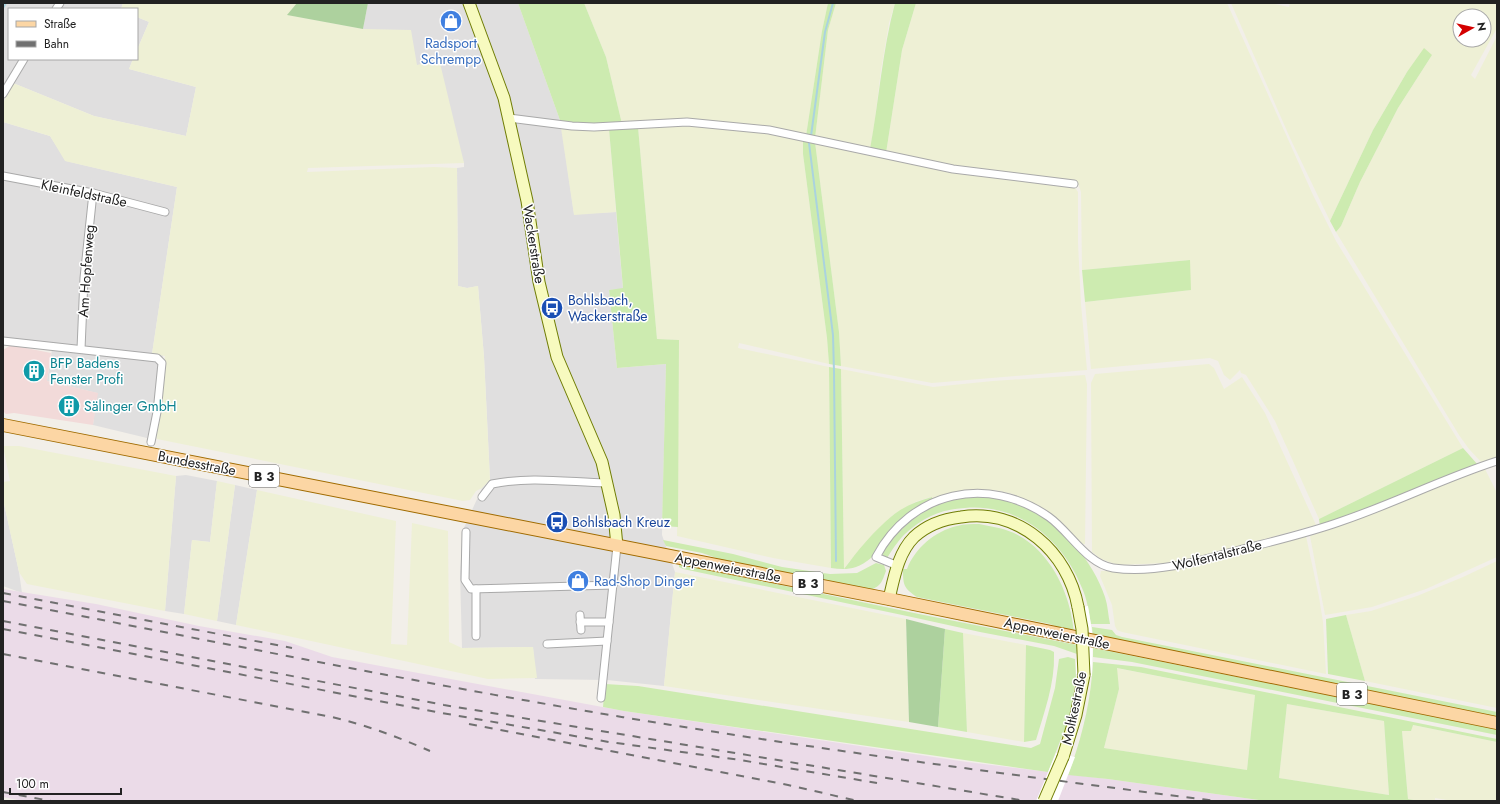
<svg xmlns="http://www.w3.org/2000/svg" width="1500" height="804" font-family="Jost,sans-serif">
  <rect width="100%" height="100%" fill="#f2efe9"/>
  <!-- residential -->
  <g fill="#e0dfdf">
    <polygon points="3,3 123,3 121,9 9,9 9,59 133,59 129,69 196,87 186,136 94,116 13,83 3,103"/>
    <polygon points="368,3 518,3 561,123 574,214 616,212 623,289 609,290 617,368 666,364 662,535 675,572 664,686 607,680 535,679 533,647 462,648 460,573 463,530 482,488 490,480 484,357 478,286 467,288 458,286 457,168 464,167 464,163 417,65 363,29"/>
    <polygon points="137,17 149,22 137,50"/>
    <polygon points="3,122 50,136 66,161 177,187 152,354 163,355 154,412 147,438 93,425 97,393 47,381 53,343 3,338"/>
    <polygon points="186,475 217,481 210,542 192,540 184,614 165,611 176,476"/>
    <polygon points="235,485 257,490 236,625 217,621"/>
    <polygon points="3,499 19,572 22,593 3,586"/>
  </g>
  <!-- commercial -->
  <polygon fill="#f2dad9" points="11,345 51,353 47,381 98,393 93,425 14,413 6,414 3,411 3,350"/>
  <!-- industrial -->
  <polygon fill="#ebdbe8" points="3,589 96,604 199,626 285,641 332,657 624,711 967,762 1108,779 1266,801 23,801 3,797"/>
  <!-- farmland -->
  <g fill="#eef0d5" fill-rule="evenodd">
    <polygon points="123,3 297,3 288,15 363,29 411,30 417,65 439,59 464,163 308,168 307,172 434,167 457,168 458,286 467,288 478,286 484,357 490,480 482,488 476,491 470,500 463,501 157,439 155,434 165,356 152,354 177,187 65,161 50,136 3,122 3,103 13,83 94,116 186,136 196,87 129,69 133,59 137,59 137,50 149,22 137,17 137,9 121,9"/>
    <polygon points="584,3 828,3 822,31 806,136 747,125 622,124 606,57"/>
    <polygon points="836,3 895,3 889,23 881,70 874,127 870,149 815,138 828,30"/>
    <polygon points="916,3 1227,3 1313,195 1336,241 1463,448 1319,519 1275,421 1246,375 1241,373 1240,370 1230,380 1224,375 1218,361 1210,358 1091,369 1085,302 1190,290 1190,260 1082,270 1081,192 1079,186 1076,182 953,167 886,153 902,50"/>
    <path d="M 1231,3 L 1270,3 L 1289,7 L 1290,3 L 1497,3 L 1497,28 L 1471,75 L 1475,79 L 1497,36 L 1497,458 L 1482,463 L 1469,449 L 1459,435 L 1336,232 L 1341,226 L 1360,182 L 1398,108 L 1432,55 L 1407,72 L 1373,130 L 1330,221 L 1290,138 ZM 1460,16 L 1484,16 L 1484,40 L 1460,40 Z"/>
    <polygon points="675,126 712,127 775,134 803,140 803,154 827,338 829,364 739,343 738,348 829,367 831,568 773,558 677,536 679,340 657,339 638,127"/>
    <polygon points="561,128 609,129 616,212 574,215"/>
    <polygon points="815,142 864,154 957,172 1073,185 1078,192 1078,243 1081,304 1087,370 932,383 841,366 839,332"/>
    <polygon points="1209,364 1214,368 1224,389 1242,377 1265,413 1316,525 1203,556 1166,563 1118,565 1101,559 1092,552 1091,383 1095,374"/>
    <polygon points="841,369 933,387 993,381 1085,375 1087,384 1085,544 1083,544 1052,515 1029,502 1013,494 995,490 972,490 952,493 932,499 931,497 915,502 893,515 849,562 844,569"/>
    <polygon points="3,446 19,446 176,476 165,611 27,584 19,572 3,499 3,482 10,481"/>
    <polygon points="1485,469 1497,493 1497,557 1426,589 1372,607 1325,615 1310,536"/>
    <polygon points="217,481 235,485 217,621 184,614 192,540 210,542"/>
    <polygon points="257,490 396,521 391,644 407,645 412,523 448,531 449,642 462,648 533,647 537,678 488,679 236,625"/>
    <polygon points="1306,536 1319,597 1323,622 1326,674 1122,632 1117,630 1115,626 1112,605 1100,576 1101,571 1175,570"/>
    <polygon points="1497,561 1497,708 1365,681 1346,615 1371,611 1417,596 1463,577"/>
    <polygon points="675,572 906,619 909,722 664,686"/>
    <polygon points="963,633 1026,645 1024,742 967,732"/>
    <polygon points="1116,668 1255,695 1247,770 1104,748 1119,689"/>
    <polygon points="1287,704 1384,721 1389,795 1279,778"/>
    <polygon points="1412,725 1497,742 1497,801 1453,801 1435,798 1435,801 1419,801 1408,799 1402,731 1411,731"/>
  </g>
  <!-- grass -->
  <g fill="#cdebb0" fill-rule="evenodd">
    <polygon points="518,3 584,3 606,57 622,124 597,125 561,123"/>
    <polygon points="828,3 836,3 828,30 815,138 806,136 822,31"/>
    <path d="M 895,3 L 916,3 L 902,50 L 886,153 L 870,149 C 879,100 882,52 895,3 Z"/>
    <polygon points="1424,48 1432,55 1398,108 1360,182 1341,226 1336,232 1330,221 1373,130 1407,72"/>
    <polygon points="638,127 657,339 679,340 678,527 662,526 666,364 617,368 609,290 623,288 609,129"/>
    <polygon points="803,140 815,142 839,332 841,366 829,364 827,338 803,154"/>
    <polygon points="1190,260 1191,290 1085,302 1082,270"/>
    <path d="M 829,367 L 841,369 L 844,569 C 858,550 874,531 892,516 C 904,506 918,501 932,497 L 932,499 C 925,503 916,507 911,513 C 895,528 876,561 856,567 C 847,570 839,569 831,568 Z"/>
    <path d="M 1463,448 L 1478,465 C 1425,484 1374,508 1320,526 L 1319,519 Z"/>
    <path d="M 991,496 C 1002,500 1013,502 1023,506 C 1059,521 1093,560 1105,597 C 1108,606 1108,615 1110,624 L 1091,624 C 1089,612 1087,599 1082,588 C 1063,540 1019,503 965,508 C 945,509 928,515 912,528 C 901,536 894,547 887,558 L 883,556 C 882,549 890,541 895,536 C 913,517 936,500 963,497 C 972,496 982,497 991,496 Z"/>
    <path d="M 979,524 C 994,527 1010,529 1023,538 C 1054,558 1071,597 1074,633 L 1050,624 L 917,597 C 904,588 903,586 903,569 L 907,569 C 915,548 935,531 957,526 C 964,524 972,524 979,524 Z"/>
    <path d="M 663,540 L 733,554 L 782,567 L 830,574 L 857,573 L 876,563 L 884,565 L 886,571 C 882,581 882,586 870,590 L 728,562 L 702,553 L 666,546 Z"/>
    <polygon points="679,564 919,614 1077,645 1077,654 1054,646 980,632 907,616 683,569 679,567"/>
    <polygon points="1346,615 1365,681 1328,674 1326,619"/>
    <polygon points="1092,627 1112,630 1116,635 1122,637 1497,712 1497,719 1093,638"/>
    <polygon points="945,629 963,633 967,732 938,727"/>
    <path d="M 1026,645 L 1050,650 L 1054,652 L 1054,655 C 1055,683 1044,713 1036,740 L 1024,742 Z"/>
    <polygon points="1093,648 1497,729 1497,735 1132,662 1093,657"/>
    <polygon points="1068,657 1075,659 1076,677 1070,716 1048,772 624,711 603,707 605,684 638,686 1031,748 1040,744 1055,688 1059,659"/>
    <path d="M 1093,662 L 1141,667 L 1497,739 L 1497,742 L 1413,725 L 1411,731 L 1402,731 L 1408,799 L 1419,801 L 1266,801 L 1108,779 L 1068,775 C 1082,738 1091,701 1093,662 ZM 1117,668 L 1255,695 L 1247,770 L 1104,748 L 1119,689 ZM 1287,704 L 1384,721 L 1389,795 L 1279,778 Z"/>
  </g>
  <!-- forest -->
  <g fill="#add19e">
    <polygon points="297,3 368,3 363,29 287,15"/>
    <polygon points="906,619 945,629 938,727 909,722"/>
  </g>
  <!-- pier -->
  <g fill="#fff">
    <polygon points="1088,606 1093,638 1092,676 1076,674 1077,639 1071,608"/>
    <polygon points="1056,753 1075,757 1058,801 1036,801"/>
  </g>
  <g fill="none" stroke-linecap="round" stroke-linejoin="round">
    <!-- stream -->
    <g stroke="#aad3df" stroke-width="2">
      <polyline points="3,8 6,3"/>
      <polyline points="811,136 825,32 833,3"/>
      <polyline points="809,143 833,335 834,372 836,561"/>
    </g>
    <!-- street casing -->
    <g stroke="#a9a9a9" stroke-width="9">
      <g id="street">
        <polyline points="56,9 60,3"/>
        <polyline points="3,94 24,59"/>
        <polyline points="509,118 572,126 594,127 687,122 769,130 953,169 1074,184"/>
        <polyline points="3,176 93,193 165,212"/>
        <polyline points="3,341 157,358 162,363 157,412 151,442"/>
        <polyline points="81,349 84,278 93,193"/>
        <path d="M 482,497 L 492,484 C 530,476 568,482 606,483"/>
        <polyline points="466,532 465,580 471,589 613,585"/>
        <path d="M 898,566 L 876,557 C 911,491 988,474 1049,517 C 1070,532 1087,564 1113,568 C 1155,574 1199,561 1239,550 C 1274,541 1309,533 1342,521 C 1395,503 1444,478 1497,461"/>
        <polyline points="476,589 476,636"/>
        <polyline points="580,615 581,630"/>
        <polyline points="580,622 609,622"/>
        <polyline points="547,644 607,641"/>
        <polyline points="601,698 617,546"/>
      </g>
    </g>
    <!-- secondary casing -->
    <g stroke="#707d05" stroke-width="13">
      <g id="secondary">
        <polyline points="469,3 504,98 527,201 539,282 557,357 602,462 614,515 617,546"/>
        <path d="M 889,599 C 894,578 898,553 914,537 C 927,525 944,519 961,517 C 1019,508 1068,552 1078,607"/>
        <polyline points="1063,757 1076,715 1084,675"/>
      </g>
    </g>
    <!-- primary casing -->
    <g stroke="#a06b00" stroke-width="14">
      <polyline id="primary" points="3,425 889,599 1497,723"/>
    </g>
    <!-- street -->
    <use href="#street" stroke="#fff" stroke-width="7"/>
    <!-- secondary -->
    <use href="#secondary" stroke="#f7fabf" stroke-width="11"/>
    <!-- primary -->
    <use href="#primary" stroke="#fcd6a4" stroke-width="12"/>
    <!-- rail -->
    <g stroke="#707070" stroke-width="2" stroke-dasharray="8 8" stroke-linecap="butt">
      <polyline points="3,593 292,648"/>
      <path d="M 3,601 C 203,639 403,680 604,714 C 807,748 1011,775 1216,801"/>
      <polyline points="3,621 444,705 1026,801"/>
      <polyline points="3,629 442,713 609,742 740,760 877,783"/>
      <path d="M 3,654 L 332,717 C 366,725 398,737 430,751"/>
      <polyline points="469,724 788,785 858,801"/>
      <polyline points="3,792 51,801"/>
    </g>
    <!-- secondary-bridge casing -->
    <g stroke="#707d05" stroke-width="13" stroke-linecap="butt">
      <g id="secondary-bridge">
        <polyline points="1078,607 1082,629 1084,675"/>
        <polyline points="1044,801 1063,757"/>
      </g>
    </g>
    <!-- secondary-bridge -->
    <use href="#secondary-bridge" stroke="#f7fabf" stroke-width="11"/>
  </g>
  <!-- icons -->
  <defs>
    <g id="shop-disc" transform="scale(1.15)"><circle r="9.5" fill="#3f7fe0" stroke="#fff"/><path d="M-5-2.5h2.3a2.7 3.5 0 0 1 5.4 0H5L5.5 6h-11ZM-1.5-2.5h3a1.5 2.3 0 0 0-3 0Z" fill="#fff"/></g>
    <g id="bus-disc" transform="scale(1.15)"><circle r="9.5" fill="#1a4fb4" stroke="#fff"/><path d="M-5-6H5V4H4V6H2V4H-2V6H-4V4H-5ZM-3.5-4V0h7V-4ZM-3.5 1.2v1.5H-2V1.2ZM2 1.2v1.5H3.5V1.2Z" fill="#fff"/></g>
    <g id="building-disc" transform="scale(1.15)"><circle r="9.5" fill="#0f9aa8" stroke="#fff"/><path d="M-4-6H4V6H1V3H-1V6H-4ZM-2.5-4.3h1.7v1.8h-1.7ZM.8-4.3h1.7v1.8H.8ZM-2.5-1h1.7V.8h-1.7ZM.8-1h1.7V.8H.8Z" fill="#fff"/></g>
  </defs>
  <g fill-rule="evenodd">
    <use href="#shop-disc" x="451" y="21"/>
    <use href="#bus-disc" x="552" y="308"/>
    <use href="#building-disc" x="34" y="371"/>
    <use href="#building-disc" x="69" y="406"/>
    <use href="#bus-disc" x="557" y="522"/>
    <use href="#shop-disc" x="578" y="581"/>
  </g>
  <g text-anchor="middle" stroke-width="3" stroke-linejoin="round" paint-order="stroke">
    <!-- shield labels -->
    <g fill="#fff" stroke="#646464" stroke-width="1">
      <rect x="249" y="465" width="30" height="22" rx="3"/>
      <rect x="793" y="572" width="30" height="22" rx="3"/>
      <rect x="1337" y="683" width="30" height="22" rx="3"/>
    </g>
    <g font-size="13" font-weight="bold" fill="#222">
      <text x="264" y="481">B 3</text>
      <text x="808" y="588">B 3</text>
      <text x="1352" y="699">B 3</text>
    </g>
    <!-- shop labels -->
    <g font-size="14" fill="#366cbe" stroke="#fff">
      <text x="451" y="48">Radsport<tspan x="451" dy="16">Schrempp</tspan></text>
      <text x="594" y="586" text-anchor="start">Rad-Shop Dinger</text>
    </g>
    <!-- street labels -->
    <g font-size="14" fill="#222" stroke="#fff">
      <text transform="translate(84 193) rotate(12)" y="5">Kleinfeldstraße</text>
      <text transform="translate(534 244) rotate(81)" y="5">Wackerstraße</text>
      <text transform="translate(86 271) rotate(-86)" y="5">Am Hopfenweg</text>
      <text transform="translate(197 463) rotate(11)" y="5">Bundesstraße</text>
      <text transform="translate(1217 555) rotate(-14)" y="5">Wolfentalstraße</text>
      <text transform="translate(728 567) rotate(11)" y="5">Appenweierstraße</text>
      <text transform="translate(1057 633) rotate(12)" y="5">Appenweierstraße</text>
      <text transform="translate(1074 708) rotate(-78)" y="5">Moltkestraße</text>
    </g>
    <!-- transit labels -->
    <g font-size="14" fill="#164399" stroke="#fff" text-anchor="start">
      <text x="568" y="305">Bohlsbach,<tspan x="568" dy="16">Wackerstraße</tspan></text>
      <text x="572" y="527">Bohlsbach Kreuz</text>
    </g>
    <!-- culture labels -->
    <g font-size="14" fill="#0d838f" stroke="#fff" text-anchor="start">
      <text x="50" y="368">BFP Badens<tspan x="50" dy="16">Fenster Profi</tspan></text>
      <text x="84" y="411">Sälinger GmbH</text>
    </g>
  </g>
  <!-- border -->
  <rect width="1500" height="804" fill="none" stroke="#222222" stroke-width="8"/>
  <!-- legend -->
  <rect x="8" y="8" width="130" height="52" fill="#ffffff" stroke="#a7a7a7"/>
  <rect x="16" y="21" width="20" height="6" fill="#fcd6a4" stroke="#a7a7a7"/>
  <text x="44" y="28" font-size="12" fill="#222222">Straße</text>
  <rect x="16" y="41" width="20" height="6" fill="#707070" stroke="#a7a7a7"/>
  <text x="44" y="48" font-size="12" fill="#222222">Bahn</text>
  <!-- north arrow -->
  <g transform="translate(1472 28) rotate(82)"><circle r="19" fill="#ffffff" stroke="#a7a7a7"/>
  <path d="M0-3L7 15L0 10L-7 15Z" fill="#d40000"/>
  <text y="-6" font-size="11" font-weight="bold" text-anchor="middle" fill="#222222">N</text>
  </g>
  <!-- scale -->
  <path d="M10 788v6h111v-6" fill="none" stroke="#222222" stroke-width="2"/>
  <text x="16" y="788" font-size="12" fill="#222222" stroke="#ffffff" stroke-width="3" paint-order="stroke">100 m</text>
</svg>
